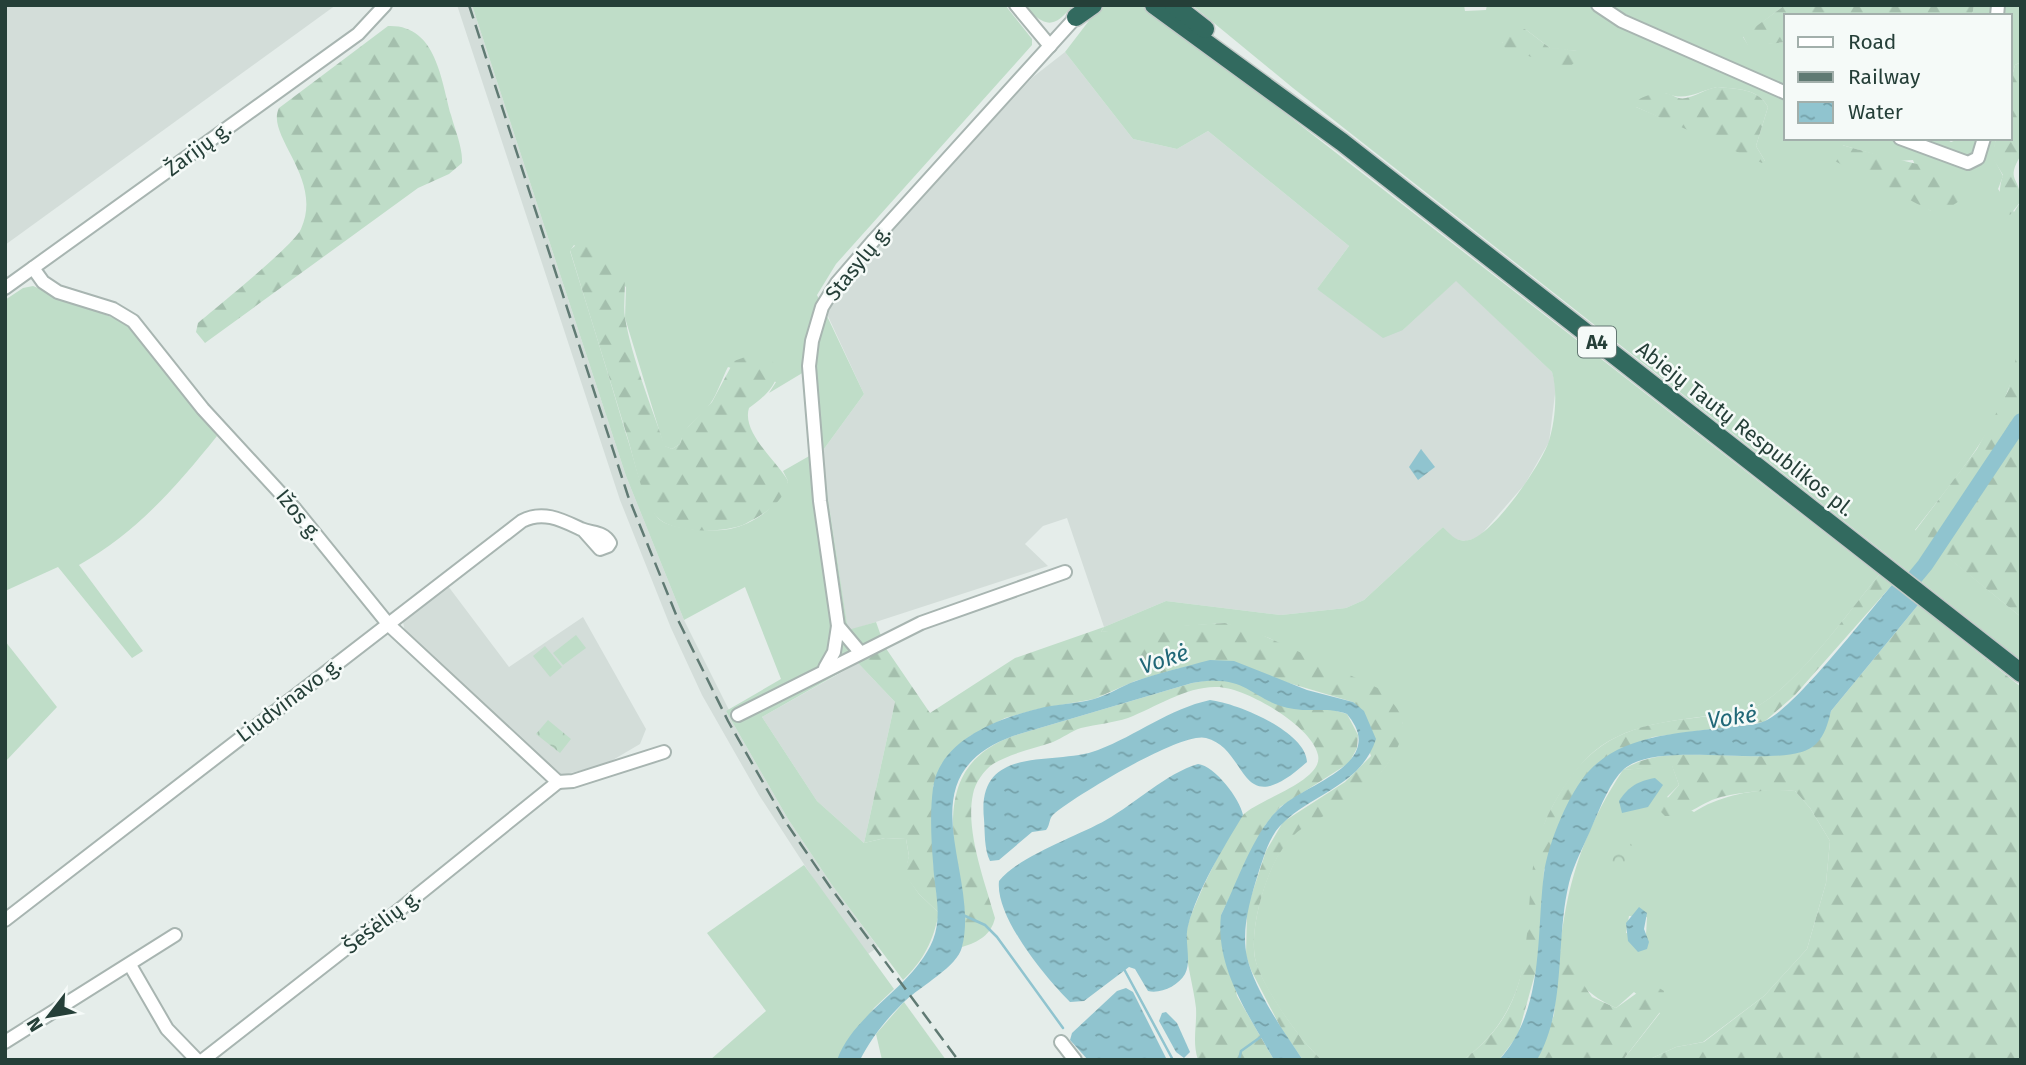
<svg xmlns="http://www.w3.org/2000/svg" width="2026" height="1065" font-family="'Fira Sans',sans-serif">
  <defs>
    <pattern id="forest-firs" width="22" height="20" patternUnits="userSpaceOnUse" patternTransform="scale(1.75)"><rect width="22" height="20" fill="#bfddc8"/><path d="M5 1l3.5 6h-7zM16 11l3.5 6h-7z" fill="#a4bfad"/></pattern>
    <pattern id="park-crowns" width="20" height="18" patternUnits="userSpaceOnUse" patternTransform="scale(1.75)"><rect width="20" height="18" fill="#bfddc8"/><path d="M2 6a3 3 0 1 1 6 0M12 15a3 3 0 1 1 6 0" fill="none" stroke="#a4bfad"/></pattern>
    <pattern id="water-ripples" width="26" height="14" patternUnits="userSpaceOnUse" patternTransform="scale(1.75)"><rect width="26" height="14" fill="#90c4cf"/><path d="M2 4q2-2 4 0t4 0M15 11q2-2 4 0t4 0" fill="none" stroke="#75a1a9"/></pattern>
  </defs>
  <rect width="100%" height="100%" fill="#e5edea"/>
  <!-- built -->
  <g fill="#d3ddd9">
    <polygon points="5,5 336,5 5,245"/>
    <polygon points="457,5 472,5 626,476 684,620 729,710 726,711 788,819 832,885 878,947 868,954 822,892 759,795 702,695 671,628 620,500"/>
    <polygon points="1065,52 1133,139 1177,149 1208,131 1349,246 1317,289 1403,330 1456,280 1552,372 1556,386 1549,442 1525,484 1479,537 1466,541 1454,539 1443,527 1364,600 1346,608 1281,615 1166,601 1104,627 1067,518 1043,526 1025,544 1048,566 848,631 821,453 864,394 827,314 844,281 1033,77"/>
    <polygon points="448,586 509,667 583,617 646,729 640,744 606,764 559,776 405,632 403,622"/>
    <polygon points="858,663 895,702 864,843 817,801 762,717"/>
  </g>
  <!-- grass -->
  <g fill="#bfddc8" fill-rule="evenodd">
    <path d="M 472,5 L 1005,5 L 1032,39 L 1032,45 L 836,264 L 817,295 L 864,394 L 821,453 L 848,630 L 876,622 L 885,647 L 762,717 L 817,801 L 864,843 L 885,838 L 906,839 L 909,856 L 905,874 L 919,894 L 939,913 C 933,941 924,960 903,980 L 832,885 L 788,819 L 726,711 L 781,679 L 745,587 L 684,620 L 626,476 ZM 574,245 L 626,287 L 625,318 L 664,446 L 672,449 L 680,444 C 685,423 699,420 710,404 C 718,393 722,378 728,367 L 776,382 L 769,393 L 804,372 L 811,455 L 783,471 L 788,481 C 779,506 756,523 730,529 C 715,532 668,530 658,518 C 641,496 635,460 626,434 C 608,373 589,312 570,251 Z"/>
    <path d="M 1024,5 L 1073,5 C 1054,29 1045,28 1024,5 Z"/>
    <path d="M 1101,5 L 1146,5 L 1879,575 C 1849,611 1789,698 1746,711 C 1736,714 1724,714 1714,715 C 1665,722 1612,725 1579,767 C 1565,784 1548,810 1542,832 C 1522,917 1544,1001 1463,1060 L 1322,1060 C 1302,1044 1259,983 1255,958 C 1249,925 1268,861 1291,837 C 1333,796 1391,794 1403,723 L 1305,657 L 1269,638 L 1225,623 L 1101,632 L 1104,627 L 1166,601 L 1281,615 L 1346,608 L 1364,600 L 1443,527 C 1451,535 1457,543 1469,540 C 1493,535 1541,465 1549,441 C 1555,422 1558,392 1552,372 L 1456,281 L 1403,330 L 1383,338 L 1317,289 L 1349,246 L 1208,131 L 1177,149 L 1133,139 L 1065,52 Z"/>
    <path d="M 1192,5 L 1464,5 L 1465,11 L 1486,10 L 1487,5 L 1785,5 L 1743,37 L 1748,45 L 1786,42 L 1786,138 L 1944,138 L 1951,142 L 1962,138 L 1996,138 L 1993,157 L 2003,176 L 1998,189 L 2014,212 L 2021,201 C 2021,246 2024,291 2021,335 C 2015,412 1959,473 1915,530 L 2021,617 L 2021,660 L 1293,88 ZM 1525,29 L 1550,48 L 1577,51 L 1502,43 ZM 1717,87 C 1736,89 1758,88 1768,107 L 1756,146 L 1765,161 L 1636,107 L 1665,93 C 1686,102 1696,92 1717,87 ZM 1842,145 L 1898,161 L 1913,160 L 1931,211 Z"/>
    <polygon points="1974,5 2021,5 2021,62 2015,65 2010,84 2010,16 1972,16"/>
    <path d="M 33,286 L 126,323 L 217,436 C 176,487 137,532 79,565 L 143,651 L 132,658 L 58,567 L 5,591 L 5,300 L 23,288 Z"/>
    <polygon points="576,635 586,648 563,665 553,653"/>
    <polygon points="5,641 57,707 5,762"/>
    <polygon points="545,646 562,667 550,677 533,656"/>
    <path d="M 1672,765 L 1679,785 L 1667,797 L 1694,812 C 1721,794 1763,787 1795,791 L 1810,808 L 1830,841 L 1826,883 L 1807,949 L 1764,996 L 1703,1042 L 1676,1047 L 1648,1060 L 1623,1060 L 1660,1013 L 1634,992 L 1616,1008 C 1591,997 1571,979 1561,952 C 1558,945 1562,933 1563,925 C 1571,869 1591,818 1623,770 ZM 1629,916 L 1647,917 L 1646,935 L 1626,933 Z"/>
    <polygon points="804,865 894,989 874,1008 837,1060 710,1060 766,1011 707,933"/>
    <polygon points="904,1002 946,1060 882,1060 876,1034"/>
  </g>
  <!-- forest -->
  <g fill="url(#forest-firs)">
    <polygon points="1785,5 1974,5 1972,16 1786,16 1786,42 1748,46 1743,36"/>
    <path d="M 388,26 C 436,24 441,79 451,115 C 455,130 463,148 462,163 L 449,174 L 418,188 L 205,343 L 196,332 L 198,323 C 217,307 294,245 301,229 C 324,178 265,136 279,108 Z"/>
    <polygon points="1515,28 1525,29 1550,48 1577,51 1581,57 1567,69 1505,48 1502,43"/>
    <path d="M 2021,62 L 2021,155 C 2005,181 2020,176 2021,201 L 2010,215 C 1998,203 1998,191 2003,175 L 1992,157 L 1996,138 L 2010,138 L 2010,84 L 2015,65 Z"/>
    <path d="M 1717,87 C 1736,89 1758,88 1768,107 L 1756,146 L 1765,161 L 1762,163 L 1636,107 L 1634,103 C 1640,97 1656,92 1665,93 C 1673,94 1677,100 1686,98 C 1696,96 1706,89 1717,87 Z"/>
    <path d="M 1842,145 C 1882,157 1921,163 1960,176 L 1965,181 L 1965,197 L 1943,212 L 1931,211 L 1829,158 L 1829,153 Z"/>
    <path d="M 582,240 C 600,242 612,249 620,265 C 629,282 622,300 625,318 C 632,358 651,406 665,446 L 672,449 L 680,444 L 683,432 L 712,402 L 734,361 L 762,351 C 791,373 771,392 749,408 C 741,433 779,463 788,481 C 784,503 764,514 745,524 C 726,533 674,534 658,518 C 643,504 634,459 628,439 C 609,376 589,313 570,250 Z"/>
    <polygon points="2021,337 2021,617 1915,531 1977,449 2008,391"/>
    <path d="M 1879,575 L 1892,585 L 1795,695 L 1764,722 L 1653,737 L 1617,751 L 1544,870 L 1540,956 L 1518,1035 L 1499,1060 L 1463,1060 C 1538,1005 1522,939 1534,859 C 1538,828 1560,788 1580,765 C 1617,725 1660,722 1710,716 C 1722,714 1736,715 1747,711 C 1791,695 1847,613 1879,575 Z"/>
    <path d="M 1918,605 L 2021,687 L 2021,1060 L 1648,1060 L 1676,1047 L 1704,1042 L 1764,996 L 1807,949 L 1826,883 L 1830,841 L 1810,808 L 1795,791 C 1774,789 1731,792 1712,800 C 1692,809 1689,816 1665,816 L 1658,809 L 1679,785 L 1672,766 L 1623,770 C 1662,743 1731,761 1777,755 C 1783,754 1793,754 1799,752 C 1816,744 1826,728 1831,711 Z"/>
    <path d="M 1225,623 L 1247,628 L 1380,689 C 1389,698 1402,711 1403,724 C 1404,753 1371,786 1350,801 C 1331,815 1307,821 1291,838 C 1268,862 1249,925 1255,958 C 1260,983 1302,1044 1322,1060 L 1303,1060 L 1282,1030 L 1251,970 L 1246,955 L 1247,909 L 1266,851 L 1283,822 L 1345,782 L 1371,756 L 1353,702 L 1282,681 L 1180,668 L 1135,681 L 1094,699 L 1038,709 L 1005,718 L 970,736 L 933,786 L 933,861 L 939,913 L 919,894 L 904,874 L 909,856 L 906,839 L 885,838 L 864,843 L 895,702 L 858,663 L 885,647 L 930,713 L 1015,658 L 1104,627 L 1101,632 L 1122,629 Z"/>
    <path d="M 1216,679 L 1233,681 L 1347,714 L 1358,735 L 1357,748 L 1349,763 L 1280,807 L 1266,824 L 1221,915 L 1237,996 L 1274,1060 L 1198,1060 C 1192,1042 1197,1026 1196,1008 C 1193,981 1183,956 1187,929 C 1190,910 1230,829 1243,815 C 1257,800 1324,781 1318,755 C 1312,726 1245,687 1217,687 C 1187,686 1156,707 1128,718 C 1113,723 1097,724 1081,728 C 1071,731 1063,738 1053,742 C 1033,749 1011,753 993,764 C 984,770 975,783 973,794 C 965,831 985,882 995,918 C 991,935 979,942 962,947 C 969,870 914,773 1013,736 L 1192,683 Z"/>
    <polygon points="1560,950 1592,997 1616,1008 1651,983 1664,991 1660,1012 1623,1060 1537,1060 1554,1015"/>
  </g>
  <!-- park -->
  <g fill="url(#park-crowns)">
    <polygon points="548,720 571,739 560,753 536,734"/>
    <polygon points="1625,840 1639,850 1624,871 1610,861"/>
  </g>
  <!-- water -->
  <g fill="url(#water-ripples)">
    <polygon points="1421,449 1435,467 1418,480 1409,467"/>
    <path d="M 1892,585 L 1918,605 L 1831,711 C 1828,723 1825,735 1816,744 C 1787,773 1661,737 1624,769 C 1610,782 1601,806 1593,824 C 1585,844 1574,863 1569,883 C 1555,941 1567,1007 1537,1060 L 1499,1060 C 1545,1010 1536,935 1544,873 C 1548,844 1569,792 1589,771 C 1623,734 1682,733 1728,727 C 1739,725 1755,726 1765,721 C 1795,708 1866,615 1892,585 Z"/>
    <path d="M 1210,660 L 1234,661 L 1307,690 L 1353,702 L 1364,711 L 1376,739 C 1361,785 1316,792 1284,822 C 1269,835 1264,857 1258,874 C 1250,900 1241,930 1247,957 C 1255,991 1284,1032 1303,1060 L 1274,1060 C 1249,1015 1215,969 1221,915 C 1237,883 1254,830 1281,807 C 1301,789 1348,774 1357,749 C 1362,735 1355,724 1347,714 C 1329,707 1313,712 1294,709 C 1248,701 1251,673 1192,683 L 1013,736 C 902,777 981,872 962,947 C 957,967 922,985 905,1001 C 888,1017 871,1038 860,1060 L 837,1060 C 855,1011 913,988 933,940 C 943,915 934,888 933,862 C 931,838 930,811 933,788 C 939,741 997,719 1037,709 C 1055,704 1076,704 1094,699 C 1108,695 1120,687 1133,682 C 1158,673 1184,667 1210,660 Z"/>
    <path d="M 1210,700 C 1236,703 1306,731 1307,762 C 1237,825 1250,749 1206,738 C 1182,731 1077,795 1055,813 C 1048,818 1051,824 1046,830 L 1032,832 L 999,860 L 990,861 C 984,849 985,832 984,819 C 976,742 1055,767 1098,750 C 1137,735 1169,709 1210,700 Z"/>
    <path d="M 1198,764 C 1215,766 1240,799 1243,815 C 1223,849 1198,888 1188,926 C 1184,941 1192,961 1185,974 C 1178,986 1161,994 1148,991 L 1135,969 L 1129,967 L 1084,1001 L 1070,1002 C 1046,978 995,917 999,881 C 1019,856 1078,836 1106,820 C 1136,803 1165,774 1198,764 Z"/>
    <path d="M 1655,778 L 1663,785 L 1648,807 L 1622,813 L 1619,801 C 1629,786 1638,781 1655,778 Z"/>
    <polygon points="1639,907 1647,913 1644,929 1649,942 1647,949 1638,952 1628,941 1626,923"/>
    <polygon points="1126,988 1133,992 1167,1060 1088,1060 1070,1040 1072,1033 1117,991"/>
    <polygon points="1166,1012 1177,1023 1190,1052 1184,1058 1176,1052 1159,1021 1162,1013"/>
  </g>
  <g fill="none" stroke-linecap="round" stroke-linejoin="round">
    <!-- stream -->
    <g stroke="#90c4cf" stroke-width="2.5">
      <polyline points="963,915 985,925 997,937 1063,1028"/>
      <polyline points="1124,969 1173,1060"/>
      <polyline points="1239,1060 1241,1051 1262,1036"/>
    </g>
    <!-- river -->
    <polyline stroke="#90c4cf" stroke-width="16" points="1901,594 1925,565 2021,421"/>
    <!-- minor casing -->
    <g stroke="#a8b5b1" stroke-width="16">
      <g id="minor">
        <polyline points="1016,5 1050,46"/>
        <polyline points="1598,5 1622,21 1786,93"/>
        <polyline points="1997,16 1998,5"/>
        <polyline points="1900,138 1968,163 1978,158 1984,138"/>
        <polyline points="33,268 43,282 58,292 113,309 133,321 203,409 295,509 389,625 558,782"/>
        <polyline points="5,288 358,34 385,5"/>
        <polyline points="859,651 838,626 820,501 809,366 812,341 822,307 837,283 874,240 1076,17"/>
        <polyline points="825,668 834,652 838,626"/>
        <polyline points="738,715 921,623 1065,572"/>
        <polyline points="558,782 573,781 664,752"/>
        <path d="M 5,920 L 522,521 C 543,510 562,520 581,529 C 592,534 603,531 610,543 L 608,546 L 600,549 L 584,531"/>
        <polyline points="130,965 167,1029 197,1060"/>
        <polyline points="5,1042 175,935"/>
        <polyline points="1061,1042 1075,1060"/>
        <polyline points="203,1060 367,932 393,915 558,782"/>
      </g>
    </g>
    <!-- highway casing -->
    <g stroke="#c2c9c7" stroke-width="21">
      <g id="highway">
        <polyline points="1154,5 1342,142 2021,673"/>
        <polyline points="1174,5 1205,29"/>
        <polyline points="1076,17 1093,5"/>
      </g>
    </g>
    <!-- minor -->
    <use href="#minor" stroke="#fff" stroke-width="12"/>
    <!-- highway -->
    <use href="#highway" stroke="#326a5f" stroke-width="18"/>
    <!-- rail -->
    <polyline stroke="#607a73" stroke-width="2.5" stroke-dasharray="14 7" stroke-linecap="butt" points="469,5 628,496 679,622 728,721 785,821 830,887 958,1060"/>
  </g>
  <g text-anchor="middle" stroke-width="5" stroke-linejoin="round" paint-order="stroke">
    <!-- shield labels -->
    <rect fill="#f5faf8" stroke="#637772" stroke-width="2" x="1578" y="326.5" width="38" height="31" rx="5"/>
    <g font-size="19" font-weight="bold" fill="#253f38">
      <text x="1597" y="349">A4</text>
    </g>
    <!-- street labels -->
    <g font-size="21" fill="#253f38" stroke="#f5faf8">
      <text transform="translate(198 149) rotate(-36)" y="7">Žarijų g.</text>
      <text transform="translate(858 263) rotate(-51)" y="7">Stasylų g.</text>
      <text transform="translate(1745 429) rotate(38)" y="7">Abiejų Tautų Respublikos pl.</text>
      <text transform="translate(299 515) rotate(51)" y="7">Ižos g.</text>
      <text transform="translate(289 700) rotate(-37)" y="7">Liudvinavo g.</text>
      <text transform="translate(382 922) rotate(-37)" y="7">Šešėlių g.</text>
    </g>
    <!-- water labels -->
    <g font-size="23" font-style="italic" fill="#216878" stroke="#f5faf8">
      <text transform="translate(1164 659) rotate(-18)" y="8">Vokė</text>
      <text transform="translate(1732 717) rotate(-8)" y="8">Vokė</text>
    </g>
  </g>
  <!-- border -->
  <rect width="2026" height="1065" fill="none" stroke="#253f38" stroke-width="14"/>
  <!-- legend -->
  <rect x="1784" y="14" width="228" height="126" fill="#f5faf8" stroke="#a2afab" stroke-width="2"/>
  <rect x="1798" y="37" width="35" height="10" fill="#ffffff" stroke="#a2afab" stroke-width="2"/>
  <text x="1848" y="49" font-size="21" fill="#253f38">Road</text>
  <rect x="1798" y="72" width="35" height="10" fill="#607a73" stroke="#a2afab" stroke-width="2"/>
  <text x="1848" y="84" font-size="21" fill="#253f38">Railway</text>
  <rect x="1798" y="102" width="35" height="21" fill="url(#water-ripples)" stroke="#a2afab" stroke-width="2"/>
  <text x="1848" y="119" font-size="21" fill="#253f38">Water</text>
  <!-- north arrow -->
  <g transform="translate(49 1016) rotate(239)" stroke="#f5faf8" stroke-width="5" paint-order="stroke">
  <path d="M0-5L12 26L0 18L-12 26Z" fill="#253f38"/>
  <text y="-10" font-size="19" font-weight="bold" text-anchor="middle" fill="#253f38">N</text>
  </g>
</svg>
